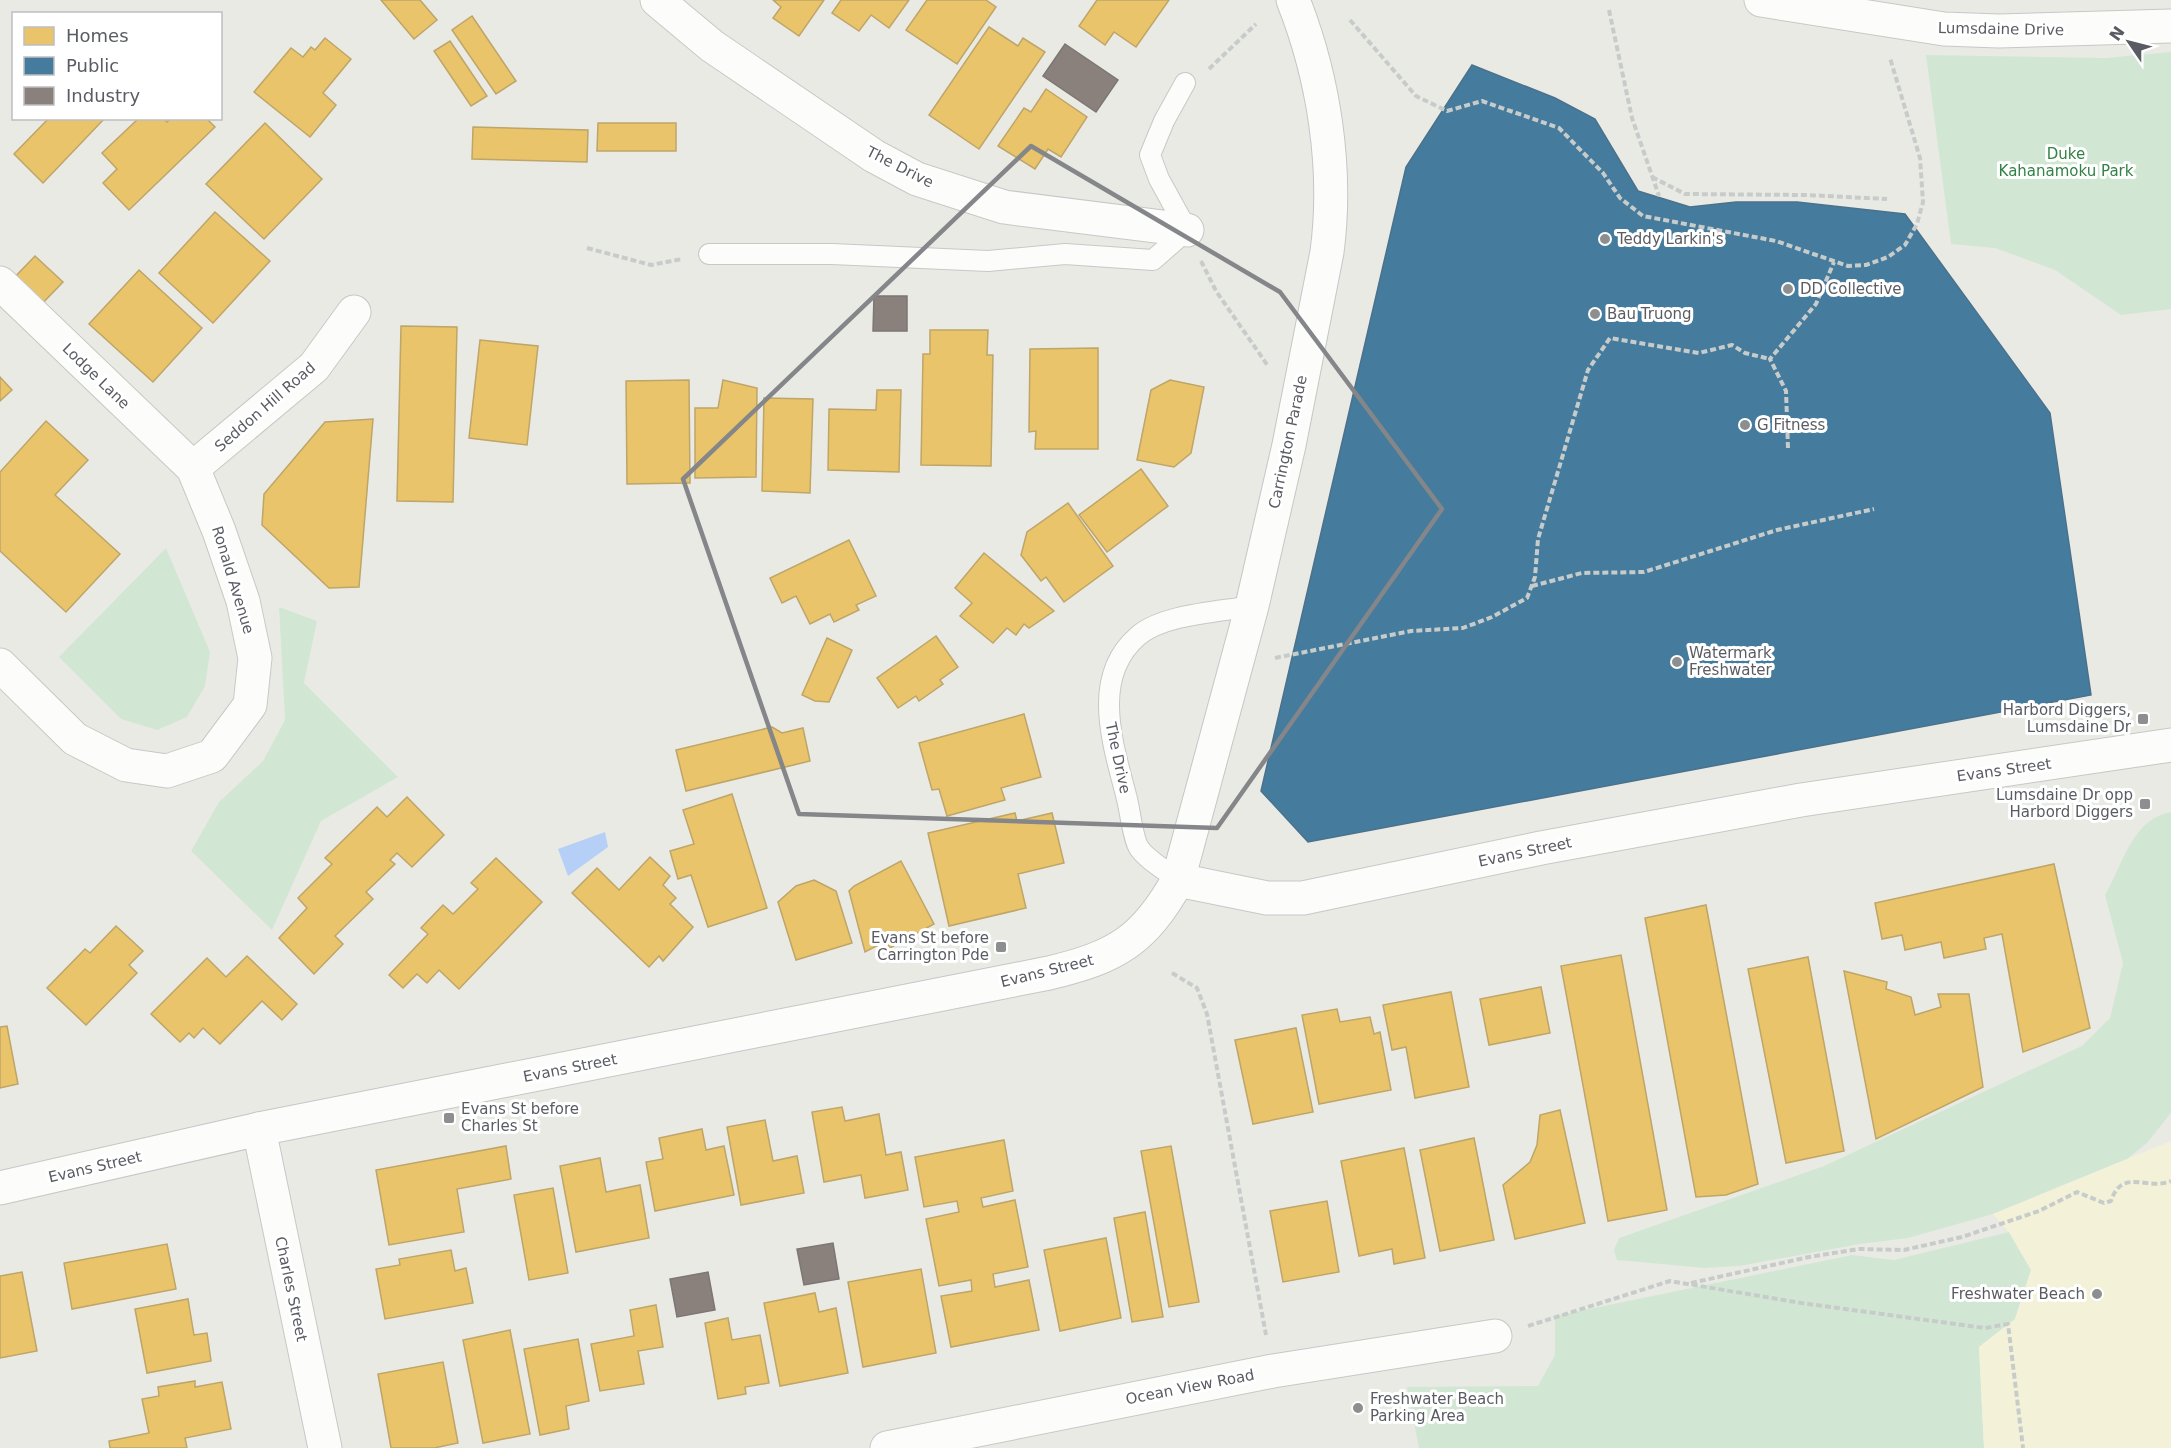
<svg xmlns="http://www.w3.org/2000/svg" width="2171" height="1448" font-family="'DejaVu Sans',sans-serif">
  <rect width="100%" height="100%" fill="#eaeae5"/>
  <!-- green -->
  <g fill="#d2e7d3">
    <polygon points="2171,52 2171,309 2121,315 2055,270 1995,248 1951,244 1926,55 2106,58"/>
    <polygon points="166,548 210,652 205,686 187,717 157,730 121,719 59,657"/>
    <polygon points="279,607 317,621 304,683 398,777 321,821 272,930 191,851 219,802 263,761 285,720"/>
    <path d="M 2171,812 L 2171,1113 L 2147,1143 L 2127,1159 L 1993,1214 L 1908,1238 L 1860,1244 L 1739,1266 L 1705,1268 L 1617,1260 L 1614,1250 L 1619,1238 L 1824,1166 L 2082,1046 L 2110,1018 L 2123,963 L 2105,895 C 2123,864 2132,819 2171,812 Z"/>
    <polygon points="2009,1232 2031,1270 2015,1319 1979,1347 1984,1448 1419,1448 1407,1387 1538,1386 1555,1355 1555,1316 1852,1255 1894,1260"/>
  </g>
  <!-- sand -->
  <polygon fill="#f3f2d9" points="2171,1141 2171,1448 1984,1448 1979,1347 2015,1319 2031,1270 2009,1232 1993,1214"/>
  <!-- water -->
  <polygon fill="#b6cff7" points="605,832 608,847 568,876 558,849"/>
  <!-- homes -->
  <g fill="#e9c46a" stroke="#bea568" stroke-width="1.5">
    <polygon points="381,0 420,0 437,20 414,39"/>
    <polygon points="773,0 824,0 799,36 773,18 781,7"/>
    <polygon points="841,0 909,0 889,28 871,15 859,31 832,13"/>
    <polygon points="927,0 986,0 996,7 957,64 906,30"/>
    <polygon points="1097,0 1169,0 1136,47 1114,32 1105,45 1079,26"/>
    <polygon points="472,16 516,81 496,94 452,30"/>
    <polygon points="989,27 1018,46 1023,38 1045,52 979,149 929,115"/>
    <polygon points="325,38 351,59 323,93 336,105 310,137 254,92 291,48 303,57 311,47 315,50"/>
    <polygon points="450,41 487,96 471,106 434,51"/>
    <polygon points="1046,89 1087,117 1061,157 1048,149 1035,169 998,146 1024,108 1031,112"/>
    <polygon points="49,118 105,118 43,183 14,154"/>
    <polygon points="139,118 163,118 167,122 171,118 206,118 215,127 129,210 103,183 117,169 102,153"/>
    <polygon points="265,123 322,179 264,239 206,184"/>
    <polygon points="598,123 676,123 676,151 597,151"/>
    <polygon points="473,127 588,130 587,162 472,159"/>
    <polygon points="1470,139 1589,210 1550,361 1412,389 1401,332 1429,326 1415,253 1441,247 1433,202"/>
    <polygon points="215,212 270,261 213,323 159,273"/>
    <polygon points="35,256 63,282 38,308 10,282"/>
    <polygon points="139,270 202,328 153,382 89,324"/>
    <polygon points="401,326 457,327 453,502 397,501"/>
    <polygon points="930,330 988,330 987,355 993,355 991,466 921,465 923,354 930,354"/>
    <polygon points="480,340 538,346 527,445 469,438"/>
    <polygon points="1098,348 1098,449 1035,449 1036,431 1029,432 1030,349"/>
    <polygon points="0,377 12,390 0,401"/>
    <polygon points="689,380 690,483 627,484 626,381"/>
    <polygon points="723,380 757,388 756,477 695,478 695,408 718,408"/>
    <polygon points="1170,380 1204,387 1191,453 1174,467 1137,460 1151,390"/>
    <polygon points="1545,385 1491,605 1353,633 1340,569 1373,562 1359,493 1391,487 1377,419"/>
    <polygon points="877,390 901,390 899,472 828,470 829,409 876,410"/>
    <polygon points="764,398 813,399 810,493 762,491"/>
    <polygon points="373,419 359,587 329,588 262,525 264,494 325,422"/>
    <polygon points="46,421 88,460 55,495 120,554 66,612 0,551 0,472"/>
    <polygon points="1141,469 1168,506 1107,552 1079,515"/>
    <polygon points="1068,503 1113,566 1064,602 1046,577 1041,581 1021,555 1027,532"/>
    <polygon points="849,540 876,596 856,605 859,610 834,622 830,614 810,624 796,596 782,603 770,578"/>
    <polygon points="984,553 1054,611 1029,628 1024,624 1016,635 1007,628 993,643 960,616 972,603 955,588"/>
    <polygon points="1828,567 1853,690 1815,698 1820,723 1754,737 1746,700 1734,703 1738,723 1650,742 1646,718 1628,722 1635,753 1583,765 1578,738 1560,742 1563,755 1479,773 1514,635"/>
    <polygon points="936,636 958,667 940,680 943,684 919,701 916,696 898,708 877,678"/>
    <polygon points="827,638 852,650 829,702 815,701 802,695"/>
    <polygon points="1385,645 1390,668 1469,651 1438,781 1378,794 1380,805 1317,818 1302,748 1335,742 1320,674 1353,667 1350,653"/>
    <polygon points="1024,714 1041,777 1001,788 1005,800 947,816 939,789 932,790 919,743"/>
    <polygon points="772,727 782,733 803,728 810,761 686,791 676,750"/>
    <polygon points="732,794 767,908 708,927 691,875 678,879 670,851 694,844 683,810"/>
    <polygon points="407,797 444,835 412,867 397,853 390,860 395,864 366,892 373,899 335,936 343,944 314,974 279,938 307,908 298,898 332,864 325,858 377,807 387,817"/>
    <polygon points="1015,813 1017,821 1052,813 1064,863 1018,874 1026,908 949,926 928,833"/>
    <polygon points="650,857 670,876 663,885 676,898 670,904 693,927 663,961 659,956 649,967 572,893 597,868 619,890"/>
    <polygon points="496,858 542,902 459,989 439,970 427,983 417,974 403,988 389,975 428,934 421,928 443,905 453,914 478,889 471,883"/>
    <polygon points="901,861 934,924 890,948 886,941 865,952 849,891 854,886"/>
    <polygon points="2054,864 2090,1028 2023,1052 2002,934 1984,938 1986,949 1944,958 1941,942 1905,950 1902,935 1882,939 1875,903"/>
    <polygon points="814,880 836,891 852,943 796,960 778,902 796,886"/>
    <polygon points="1706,905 1758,1184 1726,1195 1696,1197 1645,918"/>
    <polygon points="116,926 143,951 129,965 137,973 86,1025 47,988 85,949 90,953"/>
    <polygon points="1621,955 1667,1210 1608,1221 1561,966"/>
    <polygon points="247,956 297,1004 282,1020 262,1001 220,1044 203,1028 194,1038 189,1033 180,1042 151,1014 207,958 226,977"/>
    <polygon points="1808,957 1844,1151 1786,1163 1748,969"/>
    <polygon points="1844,971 1887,982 1886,989 1911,997 1915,1015 1941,1007 1938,994 1969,994 1983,1087 1876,1139"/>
    <polygon points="1541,987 1550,1033 1489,1045 1480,999"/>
    <polygon points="1451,992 1469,1087 1415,1098 1406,1047 1392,1050 1383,1005"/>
    <polygon points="1337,1009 1340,1022 1370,1017 1374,1034 1380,1032 1391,1090 1319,1104 1302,1015"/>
    <polygon points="7,1026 18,1084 0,1088 0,1027"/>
    <polygon points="1296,1028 1313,1112 1253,1124 1235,1040"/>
    <polygon points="842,1107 845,1121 879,1114 886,1155 901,1152 908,1190 865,1198 861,1175 824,1182 812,1112"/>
    <polygon points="1560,1110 1585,1223 1515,1239 1503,1185 1530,1162 1537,1145 1540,1115"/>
    <polygon points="765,1120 773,1161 797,1156 804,1193 741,1205 727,1127"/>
    <polygon points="702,1129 706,1150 724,1146 734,1195 655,1211 646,1162 663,1159 659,1138"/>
    <polygon points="1474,1138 1494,1240 1440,1251 1420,1150"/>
    <polygon points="1004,1140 1013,1191 981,1198 983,1207 1015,1200 1028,1267 993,1274 995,1287 1029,1280 1039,1330 951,1347 941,1296 972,1291 971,1280 939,1286 926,1219 959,1212 957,1201 924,1207 915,1157"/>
    <polygon points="506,1146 511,1179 457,1189 464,1232 389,1245 376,1170"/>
    <polygon points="1171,1146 1199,1302 1169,1307 1141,1151"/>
    <polygon points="1404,1148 1425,1258 1394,1264 1392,1249 1359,1256 1341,1161"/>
    <polygon points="600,1158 606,1192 640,1185 649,1238 576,1252 560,1166"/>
    <polygon points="553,1188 568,1273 529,1280 514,1195"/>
    <polygon points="1327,1201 1339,1272 1283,1282 1270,1211"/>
    <polygon points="1145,1212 1163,1317 1132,1322 1114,1218"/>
    <polygon points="1106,1238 1121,1318 1060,1331 1044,1250"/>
    <polygon points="167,1244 176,1289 72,1309 64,1263"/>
    <polygon points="451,1250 455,1271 466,1268 473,1303 385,1319 376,1269 400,1265 399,1259"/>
    <polygon points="921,1269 936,1353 863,1367 848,1282"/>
    <polygon points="22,1272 37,1351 0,1358 0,1276"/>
    <polygon points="815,1293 819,1312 836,1308 848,1373 780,1386 764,1303"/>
    <polygon points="188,1299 194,1335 207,1333 211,1361 147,1373 135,1309"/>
    <polygon points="656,1305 663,1347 638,1351 644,1384 600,1391 591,1344 634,1336 630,1310"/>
    <polygon points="728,1318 732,1340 760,1335 769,1383 745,1387 746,1394 718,1399 705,1323"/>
    <polygon points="510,1330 530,1434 483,1443 463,1340"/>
    <polygon points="578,1339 589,1401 566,1406 569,1429 540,1435 524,1349"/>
    <polygon points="443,1362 458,1443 434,1448 391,1448 378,1374"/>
    <polygon points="195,1381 195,1387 222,1382 231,1429 185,1438 187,1448 110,1448 109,1441 149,1433 142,1399 159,1396 158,1387"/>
  </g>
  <!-- public -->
  <polygon fill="#457b9d" stroke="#4b728c" stroke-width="1.5" points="1472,65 1555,98 1595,119 1638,191 1690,207 1736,202 1797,202 1905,214 2050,413 2091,695 1308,842 1261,791 1406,167"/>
  <!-- industry -->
  <g fill="#8a817c" stroke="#7c7674" stroke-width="1.5">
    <polygon points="1065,44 1118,80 1096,112 1043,76"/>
    <polygon points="874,296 907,296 907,331 873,331"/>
    <polygon points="833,1243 839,1279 804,1285 797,1249"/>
    <polygon points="708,1272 715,1310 677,1317 670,1279"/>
  </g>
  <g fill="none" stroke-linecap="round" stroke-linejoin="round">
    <!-- lane casing -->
    <g stroke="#c7c8c7" stroke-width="22">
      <g id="lane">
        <polyline points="709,254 832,254 988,261 1065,254 1153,260 1187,230 1159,179 1150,155 1164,121 1185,83"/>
        <path d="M 1178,880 C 1167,871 1147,860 1139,848 C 1133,839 1130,811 1127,799 C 1114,747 1089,678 1138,636 C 1163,614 1219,612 1252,606"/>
      </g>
    </g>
    <!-- street casing -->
    <g stroke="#c7c8c7" stroke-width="35">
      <g id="street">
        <polyline points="657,0 712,46 874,156 917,179 1004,207 1187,230"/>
        <polyline points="1761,0 1944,29 1999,31 2171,26"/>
        <polyline points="0,283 193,468 219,531 243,601 255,658 250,705 212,756 167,771 126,765 75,739 0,665"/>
        <polyline points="193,468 314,367 354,312"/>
        <polyline points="1178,880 1267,898 1303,898 1541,848 1801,800 2171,745"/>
        <polyline points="259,1129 325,1448"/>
        <polyline points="887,1448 1273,1371 1495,1336"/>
      </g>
    </g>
    <!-- secondary casing -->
    <g stroke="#c5c6c6" stroke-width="35">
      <path id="secondary" d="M 0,1188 L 259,1129 L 1049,973 C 1116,957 1144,941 1178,880 L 1252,606 L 1289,445 L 1327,252 C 1338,169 1324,78 1293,0"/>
    </g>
    <!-- path -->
    <g stroke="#c7ccca" stroke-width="4" stroke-dasharray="6 3" stroke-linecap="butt">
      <polyline points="1609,10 1632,118 1659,196"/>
      <polyline points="1350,20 1416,96 1447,111 1482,101 1559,128 1603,173 1620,198 1643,216 1776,241 1848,266 1866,265 1888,257 1905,245 1917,224 1923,202 1920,158 1890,58"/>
      <polyline points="1209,69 1256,24"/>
      <polyline points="1652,177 1685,194 1807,195 1887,199"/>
      <polyline points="587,248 651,265 682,259"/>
      <polyline points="1201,261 1216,291 1268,366"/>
      <polyline points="1788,448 1786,391 1770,359 1816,304 1834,262"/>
      <polyline points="1532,586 1582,573 1644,572 1777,530 1874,509"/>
      <polyline points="1275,658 1411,631 1463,628 1492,617 1527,598 1535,577 1538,539 1588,370 1610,338 1699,353 1732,345 1745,353 1770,359"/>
      <polyline points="1172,973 1197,988 1207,1014 1266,1335"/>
      <path d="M 1691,1283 L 1809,1257 L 1859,1249 L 1904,1250 L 1962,1237 L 2039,1211 L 2077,1192 L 2104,1203 L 2111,1201 C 2122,1167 2148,1191 2171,1181"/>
      <polyline points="1528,1326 1670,1281 1801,1303 1985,1328 2008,1324 2023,1448"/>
    </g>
    <!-- lane -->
    <use href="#lane" stroke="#fcfcfb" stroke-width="20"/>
    <!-- street -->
    <use href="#street" stroke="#fcfcfb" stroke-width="33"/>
    <!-- secondary -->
    <use href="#secondary" stroke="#fcfcfb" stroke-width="33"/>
  </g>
  <!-- marked area -->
  <path fill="none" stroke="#848689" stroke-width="4.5" stroke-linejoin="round" d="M 1031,146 L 1280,292 L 1442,509 L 1217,828 L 799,814 L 683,479 Z"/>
  <!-- markers -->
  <g fill="#8c8e90" stroke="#fff" stroke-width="2">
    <circle cx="1605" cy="239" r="6"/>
    <circle cx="1788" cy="289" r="6"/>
    <circle cx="1595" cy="314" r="6"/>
    <circle cx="1745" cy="425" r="6"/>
    <circle cx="1677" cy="662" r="6"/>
    <rect x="2137" y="713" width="12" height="12" rx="3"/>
    <rect x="2139" y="798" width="12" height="12" rx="3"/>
    <rect x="995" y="941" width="12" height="12" rx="3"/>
    <rect x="443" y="1112" width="12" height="12" rx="3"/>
    <circle cx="2097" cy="1294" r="6"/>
    <circle cx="1358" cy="1408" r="6"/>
  </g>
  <g text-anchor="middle" stroke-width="6" stroke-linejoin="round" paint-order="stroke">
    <!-- street labels -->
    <g font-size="15" fill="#5a5c63" stroke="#fff">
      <text transform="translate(2001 29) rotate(1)" y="5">Lumsdaine Drive</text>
      <text transform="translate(900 167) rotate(27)" y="5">The Drive</text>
      <text transform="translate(96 376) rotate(44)" y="5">Lodge Lane</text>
      <text transform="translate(265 407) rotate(-41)" y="5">Seddon Hill Road</text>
      <text transform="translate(1288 442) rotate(-78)" y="5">Carrington Parade</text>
      <text transform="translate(233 580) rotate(73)" y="5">Ronald Avenue</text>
      <text transform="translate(1118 758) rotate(78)" y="5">The Drive</text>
      <text transform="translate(2004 770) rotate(-8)" y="5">Evans Street</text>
      <text transform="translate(1525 852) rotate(-12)" y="5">Evans Street</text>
      <text transform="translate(1047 971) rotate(-14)" y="5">Evans Street</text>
      <text transform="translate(570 1068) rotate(-11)" y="5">Evans Street</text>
      <text transform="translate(95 1167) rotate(-13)" y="5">Evans Street</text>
      <text transform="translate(291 1289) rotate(78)" y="5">Charles Street</text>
      <text transform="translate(1190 1387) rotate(-11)" y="5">Ocean View Road</text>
    </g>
    <!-- park labels -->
    <g font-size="15" fill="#338145" stroke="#fff">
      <text x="2066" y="159">Duke<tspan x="2066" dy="17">Kahanamoku Park</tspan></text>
    </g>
    <!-- poi labels -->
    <g font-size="15" fill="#5a5c63" stroke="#fff" text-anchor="start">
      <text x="1617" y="244">Teddy Larkin's</text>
      <text x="1800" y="294">DD Collective</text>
      <text x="1607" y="319">Bau Truong</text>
      <text x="1757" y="430">G Fitness</text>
      <text x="1689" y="658">Watermark<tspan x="1689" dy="17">Freshwater</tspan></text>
      <text x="2131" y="715" text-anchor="end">Harbord Diggers,<tspan x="2131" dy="17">Lumsdaine Dr</tspan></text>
      <text x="2133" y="800" text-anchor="end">Lumsdaine Dr opp<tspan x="2133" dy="17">Harbord Diggers</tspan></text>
      <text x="989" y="943" text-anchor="end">Evans St before<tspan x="989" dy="17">Carrington Pde</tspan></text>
      <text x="461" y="1114">Evans St before<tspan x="461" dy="17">Charles St</tspan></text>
      <text x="2085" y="1299" text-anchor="end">Freshwater Beach</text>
      <text x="1370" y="1404">Freshwater Beach<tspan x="1370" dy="17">Parking Area</tspan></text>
    </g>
  </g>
  <!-- legend -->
  <rect x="12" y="12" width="210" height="108" fill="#ffffff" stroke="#bdbec1" stroke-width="1.5"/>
  <rect x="24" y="27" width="30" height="18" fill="#e9c46a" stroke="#bdbec1" stroke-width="1.5"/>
  <text x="66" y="42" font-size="18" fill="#5a5c63">Homes</text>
  <rect x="24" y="57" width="30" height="18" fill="#457b9d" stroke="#bdbec1" stroke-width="1.5"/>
  <text x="66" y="72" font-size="18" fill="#5a5c63">Public</text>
  <rect x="24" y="87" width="30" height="18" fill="#8a817c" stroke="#bdbec1" stroke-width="1.5"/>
  <text x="66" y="102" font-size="18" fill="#5a5c63">Industry</text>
  <!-- north arrow -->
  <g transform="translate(2129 42) rotate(305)" stroke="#ffffff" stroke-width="4.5" paint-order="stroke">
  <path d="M0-4.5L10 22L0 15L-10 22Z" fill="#5a5c63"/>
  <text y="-9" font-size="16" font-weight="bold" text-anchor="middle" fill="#5a5c63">N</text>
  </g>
</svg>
